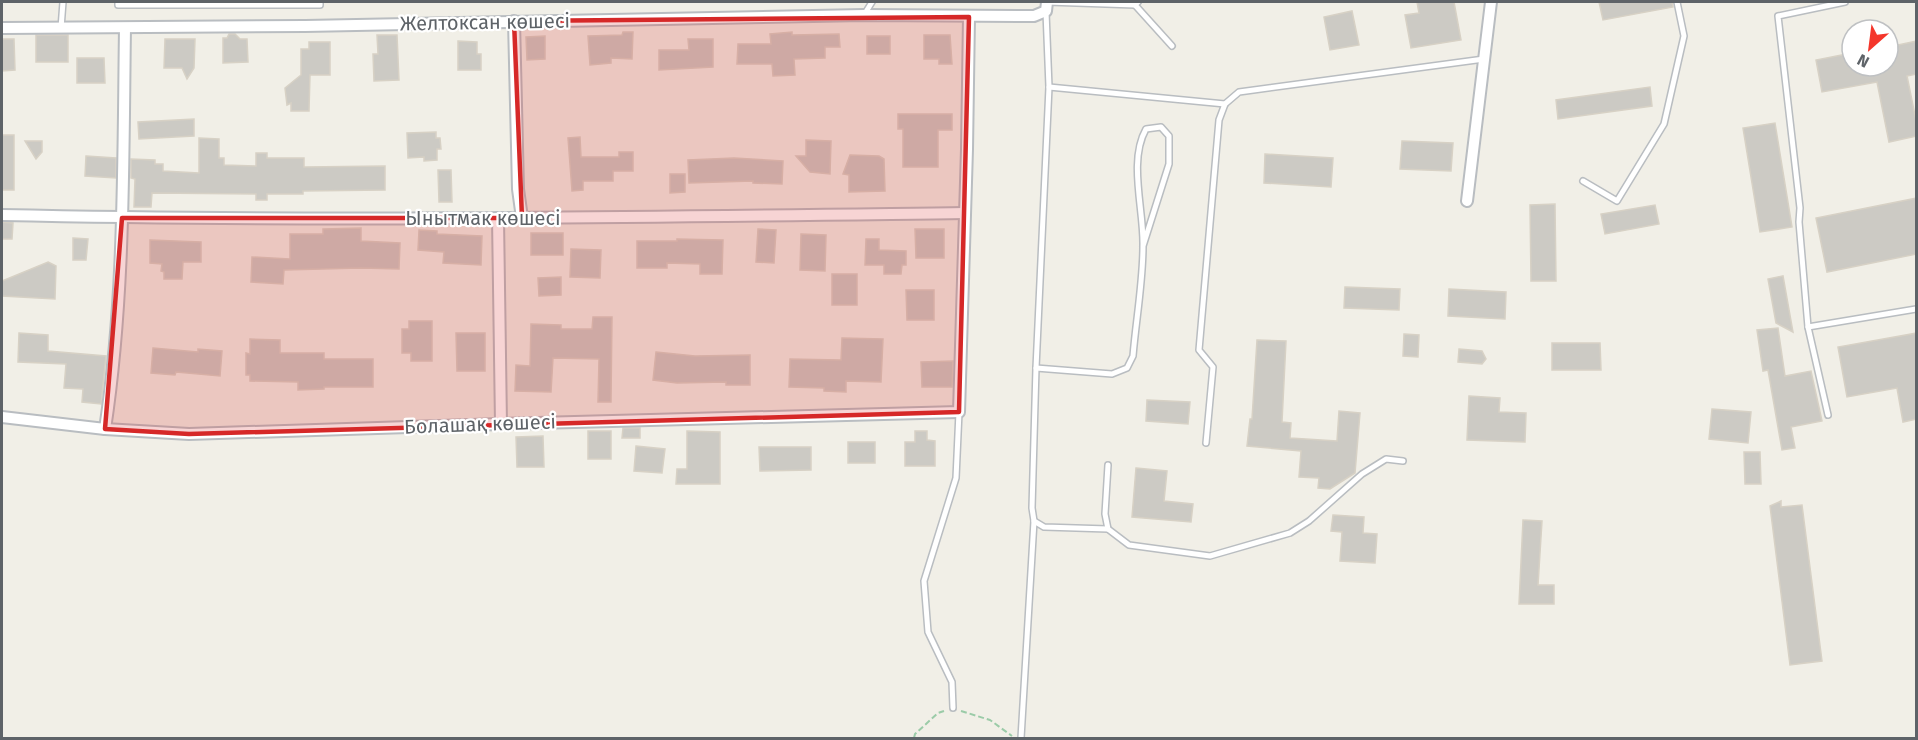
<svg xmlns="http://www.w3.org/2000/svg" width="1918" height="740" font-family="'Fira Sans',sans-serif">
  <rect width="100%" height="100%" fill="#f1efe7"/>
  <!-- building -->
  <g fill="#cccac4" stroke="#d7d1c5" stroke-width="1.5">
    <polygon points="1417,2 1454,2 1461,40 1411,48 1405,15 1419,13"/>
    <polygon points="1599,2 1672,2 1673,7 1603,20"/>
    <polygon points="1352,11 1359,45 1330,50 1324,17"/>
    <polygon points="623,32 633,32 632,59 611,58 611,63 590,65 588,36 622,35"/>
    <polygon points="792,32 792,35 839,34 840,47 825,47 825,58 794,59 795,75 773,76 772,64 737,64 738,44 771,44 770,34"/>
    <polygon points="229,34 235,34 240,39 247,39 248,62 223,63 223,38 227,38"/>
    <rect x="36" y="35" width="32" height="27"/>
    <polygon points="377,35 397,35 399,80 374,81 373,54 378,54"/>
    <polygon points="924,35 950,35 952,64 939,64 939,59 924,59"/>
    <polygon points="545,36 545,59 527,60 526,37"/>
    <rect x="867" y="36" width="23" height="18"/>
    <polygon points="2,39 14,39 15,70 2,71"/>
    <polygon points="165,39 195,39 194,68 187,79 182,68 164,68"/>
    <polygon points="688,39 713,39 713,67 659,70 659,50 689,50"/>
    <polygon points="458,41 477,42 477,54 481,54 481,70 458,70"/>
    <polygon points="1917,41 1917,74 1907,76 1917,125 1917,136 1889,142 1877,82 1822,92 1816,60 1852,53 1852,66 1888,66 1888,47"/>
    <polygon points="309,42 330,42 330,75 310,75 309,111 291,111 291,103 287,105 285,88 301,75 301,49 309,49"/>
    <polygon points="77,58 104,58 105,83 77,83"/>
    <polygon points="1650,87 1652,106 1558,119 1556,100"/>
    <polygon points="898,114 952,114 952,130 938,130 938,167 903,167 903,129 898,129"/>
    <polygon points="194,119 194,136 139,139 138,122"/>
    <polygon points="1775,123 1792,227 1760,232 1743,128"/>
    <polygon points="436,132 436,138 440,138 441,149 437,149 437,160 424,161 424,157 408,158 407,133"/>
    <rect x="2" y="135" width="12" height="55"/>
    <polygon points="580,137 581,157 619,157 619,152 633,152 633,171 613,171 613,181 583,181 583,190 572,191 568,138"/>
    <polygon points="199,138 219,139 219,158 224,158 224,165 256,166 256,153 267,153 267,158 304,158 304,167 385,166 385,190 303,191 303,194 267,194 267,200 256,200 256,194 152,193 151,207 134,207 135,179 131,178 131,159 155,160 155,164 163,164 163,171 199,173"/>
    <polygon points="806,140 831,141 830,174 810,172 796,156 806,156"/>
    <polygon points="25,141 42,141 42,152 36,159"/>
    <polygon points="1402,141 1453,143 1451,171 1400,169"/>
    <polygon points="1265,154 1333,158 1331,187 1264,183"/>
    <polygon points="850,155 879,156 884,159 885,191 849,192 849,175 843,174"/>
    <polygon points="86,156 116,158 116,178 85,176"/>
    <polygon points="734,158 783,161 782,184 753,183 753,181 689,183 688,160"/>
    <polygon points="438,170 451,170 452,202 439,202"/>
    <polygon points="670,174 685,174 685,192 670,193"/>
    <polygon points="1917,198 1917,254 1827,272 1816,218"/>
    <polygon points="1555,204 1556,281 1531,281 1530,205"/>
    <polygon points="1655,205 1659,224 1605,234 1601,214"/>
    <polygon points="2,222 13,223 12,239 2,239"/>
    <polygon points="361,228 361,241 400,243 399,269 361,268 284,270 283,284 251,282 252,257 290,259 290,234 323,234 323,229"/>
    <polygon points="758,229 776,230 774,263 756,262"/>
    <polygon points="915,229 944,229 944,258 916,258"/>
    <polygon points="419,230 437,231 437,234 482,236 481,265 443,263 444,252 418,250"/>
    <rect x="531" y="233" width="32" height="22"/>
    <polygon points="801,234 826,235 825,271 800,270"/>
    <polygon points="73,238 88,239 86,260 73,260"/>
    <polygon points="677,239 723,240 722,274 700,274 700,264 667,263 667,268 637,268 637,241 677,241"/>
    <polygon points="866,239 879,239 879,250 906,251 906,265 902,265 901,274 884,274 884,265 865,265"/>
    <polygon points="150,240 201,242 201,262 183,262 182,279 164,279 164,272 161,271 162,264 150,263"/>
    <polygon points="571,249 601,250 600,278 570,277"/>
    <polygon points="48,262 56,266 55,299 2,296 2,281"/>
    <rect x="832" y="274" width="25" height="31"/>
    <polygon points="1783,276 1793,332 1776,323 1768,279"/>
    <polygon points="561,277 561,295 539,296 538,278"/>
    <polygon points="1345,287 1400,289 1399,310 1344,308"/>
    <polygon points="1449,289 1506,292 1505,319 1448,316"/>
    <polygon points="906,290 934,290 934,320 907,320"/>
    <polygon points="593,317 612,317 611,402 598,402 599,359 553,358 551,392 515,391 516,365 530,366 531,324 561,325 561,329 592,329"/>
    <polygon points="409,321 432,321 432,361 411,361 411,353 402,353 402,329 409,329"/>
    <polygon points="1778,328 1785,376 1811,371 1822,421 1791,427 1795,448 1782,450 1768,370 1763,371 1757,330"/>
    <polygon points="19,333 48,335 48,351 106,356 101,404 82,402 83,389 64,388 66,364 18,362"/>
    <polygon points="456,333 485,333 485,371 457,371"/>
    <polygon points="1917,333 1917,419 1903,422 1897,388 1847,397 1838,347"/>
    <polygon points="1404,334 1419,335 1418,357 1403,356"/>
    <polygon points="842,338 883,339 881,382 846,381 846,392 824,391 824,388 789,387 790,359 841,360"/>
    <polygon points="250,339 280,340 280,353 324,353 324,359 373,359 373,387 324,387 324,389 298,390 298,382 250,381 250,375 246,375 246,353 250,354"/>
    <polygon points="1257,340 1286,341 1282,422 1291,423 1290,438 1337,441 1339,411 1360,413 1355,473 1330,489 1318,488 1319,478 1299,477 1301,451 1247,446 1250,419 1252,419"/>
    <polygon points="1552,343 1600,343 1601,370 1552,370"/>
    <polygon points="153,348 198,352 198,349 222,351 220,376 176,372 175,375 151,373"/>
    <polygon points="1459,349 1482,351 1486,359 1482,364 1458,362"/>
    <polygon points="656,352 695,356 750,355 750,385 726,385 726,382 677,383 653,380"/>
    <polygon points="953,361 952,387 922,387 921,362"/>
    <polygon points="1469,396 1500,398 1499,412 1526,413 1525,442 1467,440"/>
    <polygon points="1147,400 1190,402 1188,424 1146,421"/>
    <polygon points="1712,409 1751,412 1748,443 1709,439"/>
    <polygon points="623,428 640,428 640,438 622,438"/>
    <rect x="588" y="431" width="23" height="28"/>
    <polygon points="687,431 720,432 720,484 676,484 677,469 687,469"/>
    <polygon points="915,431 927,431 927,440 935,441 935,466 905,466 905,442 915,442"/>
    <polygon points="543,436 544,467 517,467 516,437"/>
    <rect x="848" y="442" width="27" height="21"/>
    <polygon points="636,446 665,449 662,473 634,471"/>
    <polygon points="759,447 811,447 811,470 760,471"/>
    <polygon points="1744,452 1760,452 1761,484 1745,484"/>
    <polygon points="1136,468 1167,471 1164,501 1193,504 1191,522 1132,517"/>
    <polygon points="1781,501 1781,507 1802,505 1822,661 1790,665 1770,506"/>
    <polygon points="1333,515 1364,517 1363,533 1377,534 1375,563 1340,561 1342,532 1331,531"/>
    <polygon points="1523,520 1542,521 1538,585 1554,585 1554,604 1519,604"/>
  </g>
  <g fill="none" stroke-linecap="round" stroke-linejoin="round">
    <!-- lane casing -->
    <g stroke="#b9bdc1" stroke-width="8">
      <g id="lane">
        <polyline points="118,2 118,5 320,5 320,2"/>
        <polyline points="1047,2 1135,5 1138,2"/>
        <polyline points="1135,5 1172,46"/>
        <polyline points="1046,12 1049,87 1036,368 1032,508 1034,521 1044,527 1108,529"/>
        <polyline points="864,15 872,2"/>
        <polyline points="61,28 63,2"/>
        <polyline points="1049,87 1225,104"/>
        <polyline points="1583,181 1617,201 1664,124 1684,36 1677,2"/>
        <polyline points="1808,327 1916,309"/>
        <path d="M 1036,368 L 1112,374 L 1127,368 L 1133,356 C 1136,320 1143,282 1143,246 C 1144,210 1128,161 1146,129 L 1161,127 L 1169,136 L 1169,164 L 1143,246"/>
        <polyline points="1828,415 1808,327 1799,222 1800,208 1778,16 1845,2"/>
        <polyline points="1206,443 1213,367 1199,350 1219,120 1225,104 1239,92 1484,59"/>
        <polyline points="1108,465 1105,514 1108,529 1129,545 1210,556 1290,533 1309,521 1362,474 1386,459 1403,461"/>
        <polyline points="953,708 952,682 928,632 924,581 956,478 959,412"/>
        <polyline points="1021,738 1034,521"/>
      </g>
    </g>
    <!-- street casing -->
    <g stroke="#b9bdc1" stroke-width="14">
      <g id="street">
        <polyline points="514,21 518,189 522,218"/>
        <polyline points="2,28 305,26 864,15 1034,16 1046,11 1047,2"/>
        <polyline points="1467,201 1491,2"/>
        <path d="M 2,215 C 323,222 644,217 965,213"/>
        <polyline points="498,218 501,424"/>
        <polyline points="2,417 105,429 189,434 501,424 959,412 967,149 969,17"/>
        <path d="M 105,429 C 125,297 123,161 125,28"/>
      </g>
    </g>
    <!-- path -->
    <g stroke="#9bcba8" stroke-width="2" stroke-dasharray="6 3" stroke-linecap="butt">
      <polyline points="961,711 990,720 1012,736"/>
      <polyline points="914,738 915,734 938,713 944,711"/>
    </g>
    <!-- lane -->
    <use href="#lane" stroke="#fff" stroke-width="5"/>
    <!-- street -->
    <use href="#street" stroke="#fff" stroke-width="10"/>
  </g>
  <!-- marked area -->
  <path fill="#d62828" fill-opacity="0.2" stroke="#d62828" stroke-width="4.5" stroke-linejoin="round" d="M 969,17 L 959,412 L 189,434 L 105,429 L 122,218 L 522,218 L 514,21 Z"/>
  <g text-anchor="middle" stroke-width="4.5" stroke-linejoin="round" paint-order="stroke">
    <!-- street labels -->
    <g font-size="20" fill="#5e6368" stroke="#fff">
      <text transform="translate(485 22) rotate(-1)" y="7">Желтоксан көшесі</text>
      <text x="483" y="225">Ынытмак көшесі</text>
      <text transform="translate(480 424) rotate(-2)" y="7">Болашақ көшесі</text>
    </g>
  </g>
  <!-- border -->
  <rect width="1918" height="740" fill="none" stroke="#5e6368" stroke-width="6"/>
  <!-- north arrow -->
  <g transform="translate(1870 48) rotate(208)"><circle r="28" fill="#ffffff" stroke="#bfc1c3" stroke-width="1.5"/>
  <path d="M0-4.5L10 22L0 15L-10 22Z" fill="#f4362b"/>
  <text y="-9" font-size="16" font-weight="bold" text-anchor="middle" fill="#5e6368">N</text>
  </g>
</svg>
